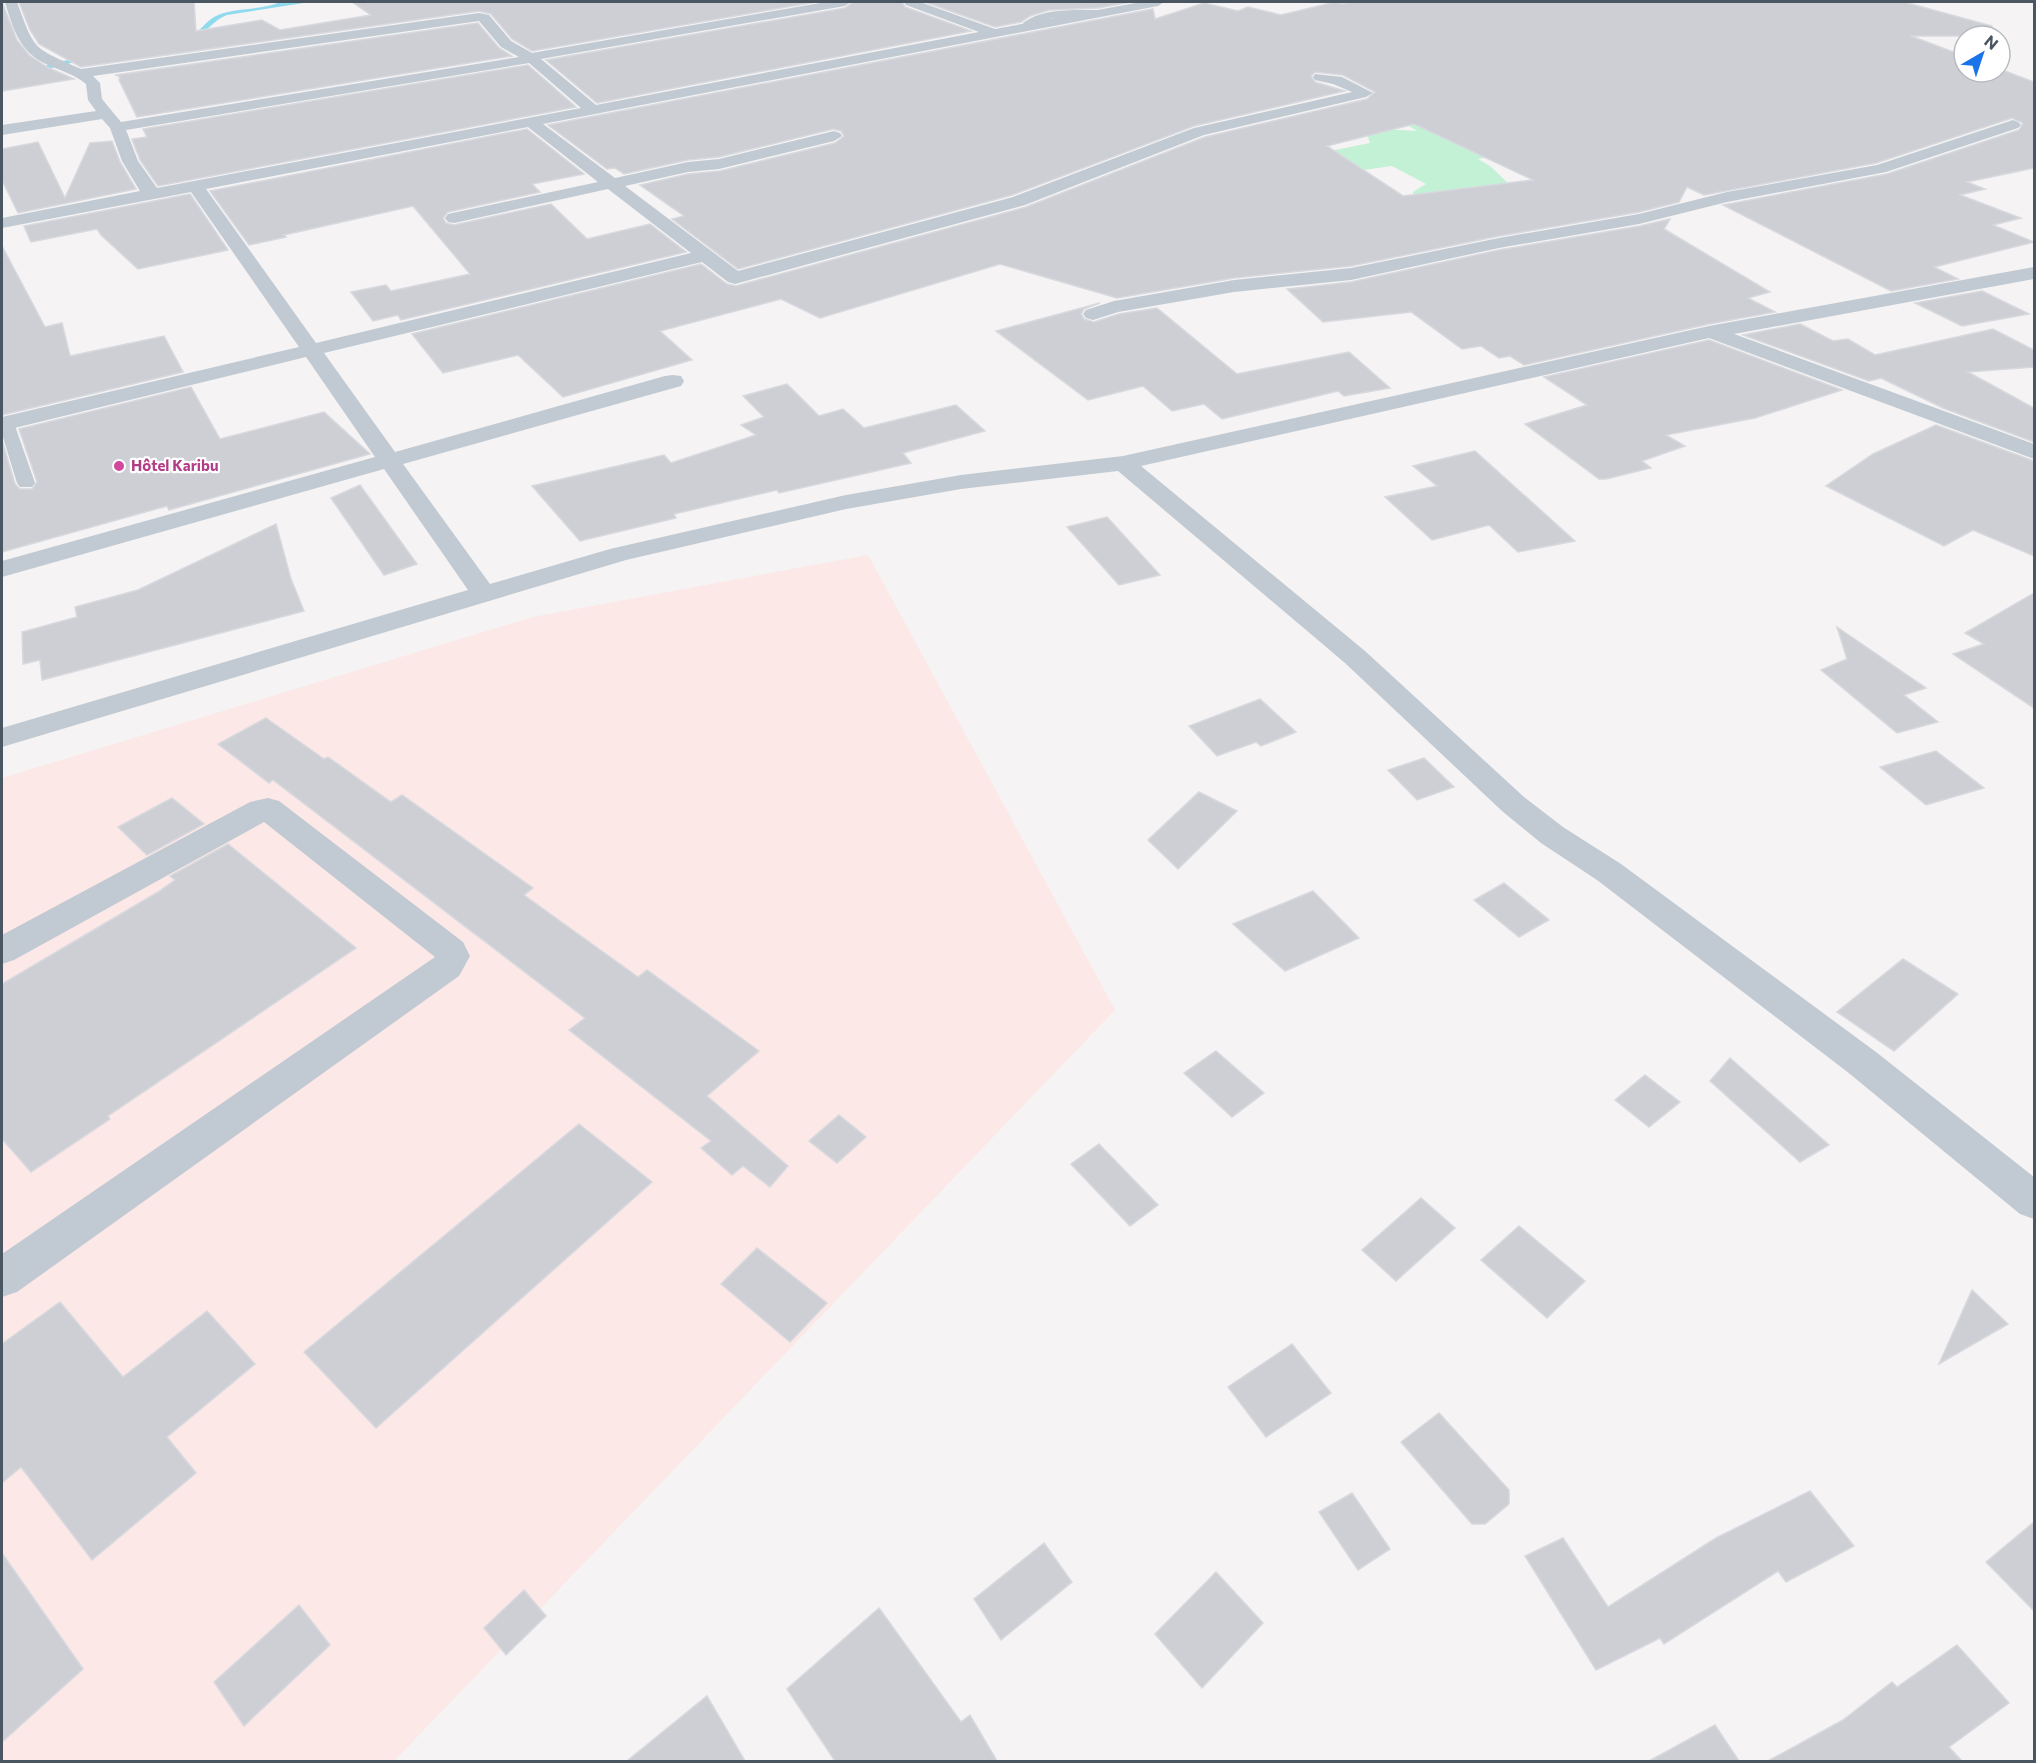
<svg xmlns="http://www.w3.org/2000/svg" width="2036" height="1763" font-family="Commissioner,sans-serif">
  <rect width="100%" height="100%" fill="#f5f3f3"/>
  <!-- medical -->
  <polygon fill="#fce8e6" points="868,555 1115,1010 394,1761 2,1762 2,778 533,617"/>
  <!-- green -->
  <polygon fill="#c3f1d5" points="1422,116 1525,149 1478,159 1490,166 1509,184 1413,204 1413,192 1426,184 1392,166 1328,175 1325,152 1370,143 1367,134 1382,129 1417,131 1406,124"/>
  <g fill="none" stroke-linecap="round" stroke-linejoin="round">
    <!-- stream -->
    <g fill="#90daee" fill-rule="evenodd">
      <path d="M 280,2 L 310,2 L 227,15 C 213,20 207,33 193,38 L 191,37 C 200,31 206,21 216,16 C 236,7 260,11 280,2 Z"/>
      <polygon points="84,56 86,59 40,71 2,75 2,72 40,67"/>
    </g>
  </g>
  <!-- building -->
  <g fill="#cdcfd5" stroke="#d7d9de" stroke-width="1.5" fill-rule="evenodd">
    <polygon points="2,2 17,40 29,55 47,67 74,79 2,91"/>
    <polygon points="19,2 194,2 196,31 262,20 280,30 371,15 352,2 816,2 532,51 512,39 491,14 479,11 81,67 39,44 30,30"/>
    <polygon points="853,2 902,2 905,7 971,31 597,103 546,60 845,8"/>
    <polygon points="925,2 1131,2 1098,8 1049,10 1030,16 1021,22 995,27"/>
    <path d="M 1335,2 L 1342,4 L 1351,2 L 1904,2 L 1992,26 L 1990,36 L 1911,36 L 1964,56 L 1964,72 L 2000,72 L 2000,69 L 2034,82 L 2034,168 L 1967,182 L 1985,189 L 1960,195 L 2021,218 L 1993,225 L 2034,242 L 1934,267 L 1958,279 L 1891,291 L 1723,205 L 1887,174 L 2019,130 L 2023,123 L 2012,118 L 1876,163 L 1704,195 L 1687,187 L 1679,202 L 1639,212 L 1499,236 L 1351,266 L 1234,278 L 1117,298 L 1000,264 L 820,318 L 781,299 L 660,331 L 692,360 L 563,397 L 518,355 L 443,373 L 412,334 L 701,264 L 727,284 L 736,286 L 1026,207 L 1205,137 L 1367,99 L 1375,92 L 1343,75 L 1315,72 L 1311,76 L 1315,82 L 1345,91 L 1194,126 L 1012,195 L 738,269 L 672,219 L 684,216 L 640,185 L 688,174 L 720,171 L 835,143 L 844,136 L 841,131 L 833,129 L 719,157 L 688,160 L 624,174 L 615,168 L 607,169 L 548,125 L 1153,9 L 1155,19 L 1204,3 L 1238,11 L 1248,7 L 1281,15 ZM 1414,124 L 1533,180 L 1403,196 L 1327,146 Z"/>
    <polygon points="478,23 499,48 512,56 137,117 119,80 120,77 116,75"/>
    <polygon points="528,65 576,107 158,186 140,160 132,139 147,137 143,129"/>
    <polygon points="527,129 584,174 532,184 540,192 448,212 443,218 446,223 454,225 551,204 587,239 650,224 686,252 401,320 398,315 373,321 351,292 386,285 391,291 470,274 413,206 284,235 286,237 249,245 210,191"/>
    <polygon points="112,141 120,162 136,189 18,213 2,180 2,149 38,142 65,198 90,143"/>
    <polygon points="190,194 228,250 138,269 101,235 97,229 31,242 24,226"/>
    <polygon points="1670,219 1664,229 1770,292 1748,298 1775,312 1709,324 1524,365 1510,356 1499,358 1481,346 1462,349 1411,312 1323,322 1287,289 1351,282 1499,250 1640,226"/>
    <polygon points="2,246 45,327 62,323 70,356 164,336 183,372 2,415"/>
    <polygon points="1982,291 2029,314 1962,326 1915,303"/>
    <polygon points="1100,303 1084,309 1081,314 1084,319 1094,322 1119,314 1157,308 1237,374 1349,352 1390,388 1344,396 1338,391 1222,419 1204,404 1172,411 1143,386 1088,400 996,331"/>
    <polygon points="1800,324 1833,341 1848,339 1875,355 1993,329 2034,350 2034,367 1968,372 2034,408 2034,442 1943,408 1881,378 1869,381 1743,335"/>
    <polygon points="1709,340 1842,390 1755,418 1666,435 1685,446 1642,461 1651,468 1606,479 1599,479 1525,424 1587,405 1544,377"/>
    <polygon points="787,384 819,416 843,409 864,428 956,405 985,431 903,453 911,463 779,493 777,490 674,514 676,518 580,541 532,486 664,455 671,463 756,435 741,425 764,417 743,396"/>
    <polygon points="191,387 220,439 324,412 370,454 169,510 167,506 2,552 2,440 15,484 20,489 32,489 37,482 19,429"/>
    <polygon points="1936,425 2034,461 2034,556 1973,530 1944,546 1826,486 1873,454"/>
    <polygon points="1475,451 1575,541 1518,552 1489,525 1432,540 1385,497 1437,486 1413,466"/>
    <polygon points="360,485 417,564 384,575 331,498"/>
    <polygon points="1107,517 1160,575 1119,585 1067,527"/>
    <polygon points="276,524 291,579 304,611 42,680 40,660 23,664 22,632 77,617 75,607 138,590"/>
    <polygon points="2034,593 2034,708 1953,654 1984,644 1965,633"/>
    <polygon points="1837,627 1926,688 1904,695 1938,722 1897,733 1821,670 1847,659"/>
    <polygon points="1260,699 1296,732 1261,746 1256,742 1217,756 1189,726"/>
    <polygon points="266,718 324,759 328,757 391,802 402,795 533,888 524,895 638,977 647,970 759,1051 707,1096 788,1166 770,1187 743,1166 732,1175 701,1148 711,1141 569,1030 585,1018 273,780 269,783 218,744"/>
    <polygon points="1936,751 1984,788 1926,805 1880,767"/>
    <polygon points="1424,758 1454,787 1417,800 1388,770"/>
    <polygon points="1199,792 1237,811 1178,869 1148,840"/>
    <polygon points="172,798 204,824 147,855 118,827"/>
    <polygon points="228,844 356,948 108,1116 110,1119 31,1172 2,1139 2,984 158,892 175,880 170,876"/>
    <polygon points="1504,883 1549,920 1519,937 1474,900"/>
    <polygon points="1313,891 1359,938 1285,971 1233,924"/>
    <polygon points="1903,959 1958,994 1894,1051 1837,1012"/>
    <polygon points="1216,1051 1264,1093 1232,1117 1184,1073"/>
    <polygon points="1730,1058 1829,1145 1800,1162 1710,1081"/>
    <polygon points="1645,1075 1680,1102 1649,1127 1615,1100"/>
    <polygon points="839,1115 866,1137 837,1163 809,1141"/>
    <polygon points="579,1124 652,1182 376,1428 304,1352"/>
    <polygon points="1099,1144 1158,1205 1130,1226 1071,1164"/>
    <polygon points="1421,1198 1455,1228 1396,1281 1362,1250"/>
    <polygon points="1519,1226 1585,1281 1547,1318 1481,1260"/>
    <polygon points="757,1248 827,1303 790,1342 721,1284"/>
    <polygon points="1972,1290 2008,1324 1939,1364"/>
    <polygon points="60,1302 123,1377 207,1311 255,1364 167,1437 196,1473 92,1560 21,1467 2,1483 2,1344"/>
    <polygon points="1292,1344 1331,1393 1266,1437 1228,1387"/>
    <polygon points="1439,1413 1509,1490 1509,1504 1485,1524 1472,1524 1401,1442"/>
    <polygon points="1810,1491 1854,1546 1786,1582 1778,1571 1664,1644 1660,1638 1596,1670 1525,1556 1563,1538 1608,1607 1716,1538"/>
    <polygon points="1352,1493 1390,1549 1358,1570 1319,1512"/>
    <polygon points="2034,1522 2034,1611 1986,1562"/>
    <polygon points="1044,1543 1072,1582 1001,1640 974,1599"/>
    <polygon points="2,1553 83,1669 2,1742"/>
    <polygon points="1216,1572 1263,1623 1202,1688 1155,1634"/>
    <polygon points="524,1590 546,1616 506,1655 484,1628"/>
    <polygon points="299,1605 330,1645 244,1726 214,1682"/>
    <polygon points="879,1608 961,1722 970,1715 997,1761 835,1761 787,1689"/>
    <polygon points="1957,1645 2009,1703 1949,1747 1962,1761 1768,1761 1843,1720 1892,1682 1897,1687"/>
    <polygon points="707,1696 745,1761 627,1761"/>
    <polygon points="1715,1725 1739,1761 1649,1761"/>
  </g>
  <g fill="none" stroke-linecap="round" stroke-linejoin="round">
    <!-- lane -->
    <g fill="#c1cad2" fill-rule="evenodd">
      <path d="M 1098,10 L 1101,11 L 1101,15 L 1053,18 L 1033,24 L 1032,28 L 1026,28 L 1023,23 C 1042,8 1075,10 1098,10 Z"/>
      <polygon points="6,418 14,423 35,483 32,487 20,487 17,483 2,434 2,419"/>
    </g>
    <!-- street -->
    <g fill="#c1cad2" fill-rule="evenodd">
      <path d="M 5,2 L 17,2 C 35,52 33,47 81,69 L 479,13 L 489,15 L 511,41 L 532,53 L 826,2 L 851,2 L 845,6 L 541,59 L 596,105 L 979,32 L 906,5 L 904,2 L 920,2 L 995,29 L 1141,2 L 1164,2 L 1158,6 L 543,124 L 615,178 L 688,162 L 719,159 L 834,131 L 840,133 L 842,136 L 834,141 L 719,169 L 688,172 L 625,186 L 738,271 L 1013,197 L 1194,128 L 1352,92 L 1333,84 L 1315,80 L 1313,77 L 1315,74 L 1342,77 L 1373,93 L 1366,97 L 1204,135 L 1025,205 L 735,284 L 728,282 L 702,262 L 324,353 L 395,452 L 665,376 L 673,375 L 681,376 L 684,381 L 681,386 L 403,464 L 490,584 L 610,549 L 846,495 L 961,475 L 1123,456 L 1709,326 L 2034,267 L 2034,279 L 1734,334 L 2034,444 L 2034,459 L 1709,338 L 1141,466 L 1365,651 L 1524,797 L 1563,827 L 1621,864 L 1876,1052 L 2034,1177 L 2034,1219 L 2020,1214 L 1850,1074 L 1597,880 L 1541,843 L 1502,811 L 1345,663 L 1118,471 L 961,489 L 846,509 L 626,560 L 2,747 L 2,728 L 468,590 L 384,469 L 2,577 L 2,561 L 375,457 L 306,357 L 2,431 L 2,417 L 299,347 L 191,192 L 2,228 L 2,218 L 140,191 L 122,161 L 110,128 L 102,119 L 2,135 L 2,125 L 96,111 L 88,100 L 86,84 C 75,75 62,71 48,65 C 20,53 13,29 5,2 ZM 479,21 L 501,47 L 519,57 L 121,122 L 102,99 L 100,83 L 93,76 ZM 529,63 L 581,108 L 157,188 L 138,161 L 126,130 ZM 528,127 L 598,182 L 448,214 L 445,218 L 448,222 L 454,223 L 608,189 L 691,253 L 316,343 L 206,189 Z"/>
      <polygon points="2013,120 2018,122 2021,125 2018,128 1886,172 1727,202 1639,224 1499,248 1351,280 1234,292 1118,312 1093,320 1086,318 1083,314 1086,310 1114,301 1234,280 1351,268 1499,238 1639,214 1727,192 1877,165"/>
      <polygon points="268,798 279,801 463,942 470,956 459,976 17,1292 2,1297 2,1254 435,957 264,822 14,960 2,964 2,935 250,802"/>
    </g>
  </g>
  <!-- markers -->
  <circle fill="#d1479c" stroke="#fff" stroke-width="2" cx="119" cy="466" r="6"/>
  <g text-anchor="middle" stroke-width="4.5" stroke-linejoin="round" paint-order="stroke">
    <!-- far-hotel labels -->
    <g font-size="15" font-weight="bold" fill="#b23c85" stroke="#fff" text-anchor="start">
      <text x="131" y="471">Hôtel Karibu</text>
    </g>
  </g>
  <!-- border -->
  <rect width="2036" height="1763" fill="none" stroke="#4a5661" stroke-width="6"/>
  <!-- north arrow -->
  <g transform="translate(1982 54) rotate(39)"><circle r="28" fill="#ffffff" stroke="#b7bbc0" stroke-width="1.5"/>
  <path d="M0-4.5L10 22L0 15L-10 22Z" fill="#1a73e8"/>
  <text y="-9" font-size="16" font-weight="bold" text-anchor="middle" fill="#4a5661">N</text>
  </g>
</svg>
